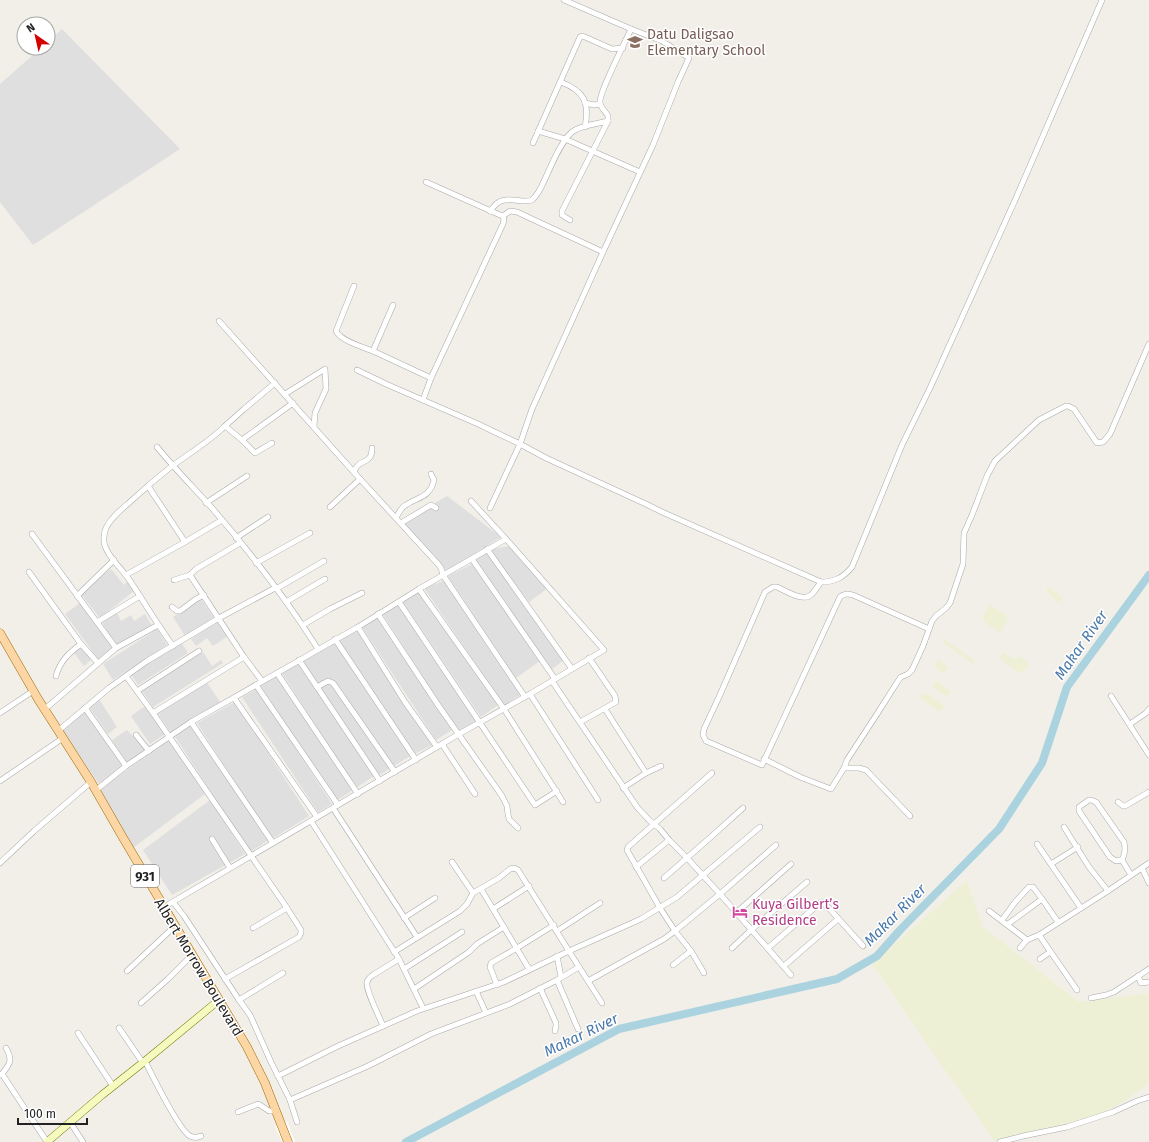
<svg xmlns="http://www.w3.org/2000/svg" width="1149" height="1142" font-family="'Fira Sans',sans-serif">
  <rect width="100%" height="100%" fill="#f2efe9"/>
  <!-- residential -->
  <g fill="#e0dfdf">
    <polygon points="62,29 180,149 33,245 0,202 0,84 41,48 48,48 48,42"/>
    <polygon points="447,496 501,537 447,571 400,524"/>
    <polygon points="509,546 548,588 529,602 488,550"/>
    <polygon points="487,552 564,660 551,670 475,560"/>
    <polygon points="472,564 540,661 516,678 448,576"/>
    <polygon points="111,569 124,585 127,582 134,591 100,618 80,593"/>
    <polygon points="446,580 522,694 504,705 424,588"/>
    <polygon points="420,591 498,705 481,717 403,602"/>
    <polygon points="201,599 214,618 185,636 173,617"/>
    <polygon points="80,603 113,648 98,659 65,614"/>
    <polygon points="399,604 477,720 458,731 382,613"/>
    <polygon points="117,613 121,621 131,615 134,621 145,614 152,626 116,647 102,622"/>
    <polygon points="379,616 452,730 436,740 362,627"/>
    <polygon points="218,621 228,636 213,646 207,638 196,646 191,639"/>
    <polygon points="157,629 167,645 113,680 103,664"/>
    <polygon points="358,629 433,745 414,754 339,640"/>
    <polygon points="181,642 188,653 138,685 131,674"/>
    <polygon points="335,642 410,756 378,776 303,661"/>
    <polygon points="82,647 91,660 84,666 74,653"/>
    <polygon points="203,652 212,666 221,660 223,663 153,707 142,691"/>
    <polygon points="298,663 374,776 356,788 282,673"/>
    <polygon points="278,675 353,790 336,801 260,685"/>
    <polygon points="206,681 220,702 171,733 157,712"/>
    <polygon points="257,689 332,804 318,812 242,697"/>
    <polygon points="99,699 117,727 108,734 89,707"/>
    <polygon points="235,702 309,816 272,839 197,723"/>
    <polygon points="145,706 165,734 150,744 131,716"/>
    <polygon points="85,711 124,765 99,784 62,730"/>
    <polygon points="191,724 269,840 250,852 174,735"/>
    <polygon points="127,730 145,750 127,763 112,740"/>
    <polygon points="169,740 205,794 133,848 100,789"/>
    <polygon points="210,800 245,854 172,895 143,850"/>
  </g>
  <!-- farmland -->
  <g fill="#eef0d5">
    <polygon points="1049,587 1063,598 1059,603 1046,591 1047,590 1047,589"/>
    <polygon points="989,605 1007,615 1006,618 1008,620 1000,633 982,620"/>
    <polygon points="944,639 974,660 973,661 975,664 975,666 942,642"/>
    <polygon points="1004,652 1014,660 1019,656 1030,665 1021,674 999,658"/>
    <polygon points="938,659 949,668 944,674 934,666"/>
    <polygon points="936,680 952,692 946,697 932,686"/>
    <polygon points="923,693 926,696 928,694 945,706 940,712 919,698"/>
    <polygon points="967,880 983,927 1079,1002 1149,993 1149,1084 1103,1115 994,1141 872,964"/>
  </g>
  <!-- pier -->
  <polygon fill="#fff" points="287,1121 295,1142 282,1142 275,1126"/>
  <g fill="none" stroke-linecap="round" stroke-linejoin="round">
    <!-- river -->
    <polyline stroke="#aad3df" stroke-width="8" points="406,1142 619,1029 837,979 877,956 901,929 999,829 1042,763 1067,687 1149,575"/>
    <!-- street casing -->
    <g stroke="#a9a9a9" stroke-width="6">
      <g id="street">
        <path d="M 564,0 L 631,29 L 662,41 L 689,58 L 678,82 L 653,145 L 603,252 L 532,409 L 520,444 L 546,458 L 648,505 L 662,512 L 821,582 C 834,582 843,578 852,567 L 902,445 L 930,388 L 1016,198 L 1102,0"/>
        <path d="M 561,82 C 584,91 590,102 585,127"/>
        <polyline points="585,103 594,105 600,104"/>
        <polyline points="538,131 565,139 640,172"/>
        <polyline points="533,143 580,37 582,36 585,37 612,49 623,48"/>
        <polyline points="426,182 500,215 503,216 510,211 517,212 603,252"/>
        <path d="M 490,211 C 493,208 495,204 499,202 C 509,196 525,204 532,200 C 538,195 542,186 545,179 C 551,166 563,136 575,130 C 585,125 597,124 608,121"/>
        <path d="M 570,220 L 562,215 L 562,211 L 608,121 L 608,116 C 606,112 601,108 600,103 C 598,94 626,41 631,29"/>
        <path d="M 354,286 L 336,331 C 341,341 363,347 373,351"/>
        <polyline points="393,305 373,351 431,378 423,400"/>
        <polyline points="219,321 360,479 438,564 441,568 443,575 525,697"/>
        <polyline points="357,370 386,384 478,424 520,444 490,508"/>
        <polyline points="431,378 503,224 504,220 503,216"/>
        <polyline points="285,394 325,369 326,389 315,413 314,427"/>
        <polyline points="225,426 244,409 275,383"/>
        <polyline points="242,440 255,453 272,443"/>
        <path d="M 157,447 C 174,468 194,488 212,508 C 250,552 287,600 318,649"/>
        <path d="M 354,472 C 359,457 372,466 372,448"/>
        <polyline points="471,501 506,539"/>
        <polyline points="206,503 247,476"/>
        <polyline points="330,507 360,479"/>
        <path d="M 396,518 C 398,514 400,510 403,507 C 415,497 430,499 434,480 L 431,474"/>
        <polyline points="401,523 431,505 436,508"/>
        <polyline points="32,534 116,648"/>
        <polyline points="236,538 268,517"/>
        <polyline points="185,542 222,520"/>
        <polyline points="240,543 196,569 190,575 244,657 262,681"/>
        <polyline points="487,549 572,669"/>
        <polyline points="472,559 555,679"/>
        <polyline points="256,563 310,533"/>
        <polyline points="29,572 81,644 98,663"/>
        <polyline points="126,575 185,542 148,486"/>
        <polyline points="174,580 190,575"/>
        <path d="M 821,582 C 818,586 815,591 811,595 C 803,602 786,591 777,587 L 773,587 L 765,592 L 719,697 L 704,729 L 703,735 L 706,741 L 762,765 L 840,597 C 844,593 848,594 853,595 L 929,629"/>
        <polyline points="276,589 324,561"/>
        <polyline points="419,589 504,709 563,802"/>
        <polyline points="77,596 114,560"/>
        <polyline points="286,602 325,579"/>
        <polyline points="399,602 535,805 557,791"/>
        <polyline points="172,607 177,611 180,611 196,599 204,595"/>
        <polyline points="378,614 438,705 502,796 507,806 508,814 509,819 518,828"/>
        <polyline points="97,622 140,596"/>
        <polyline points="303,625 330,609 362,593"/>
        <polyline points="358,627 405,702 437,747"/>
        <polyline points="335,639 416,760"/>
        <path d="M 173,646 C 157,624 143,600 128,578 C 120,567 109,558 105,546 C 103,541 104,533 106,528 C 111,517 122,509 131,501 C 144,489 158,477 172,466 C 190,453 210,441 225,426 L 242,440 L 293,403"/>
        <polyline points="299,660 380,781"/>
        <polyline points="277,673 358,794"/>
        <path d="M 56,676 C 60,661 69,653 81,644"/>
        <polyline points="126,676 153,713 287,908 253,928"/>
        <polyline points="552,681 637,807 649,820 660,829 669,840 687,858 720,894 776,845"/>
        <polyline points="256,685 338,805"/>
        <polyline points="317,687 328,681 333,683 395,772"/>
        <polyline points="137,691 199,651"/>
        <polyline points="530,694 598,800"/>
        <polyline points="1111,696 1149,755"/>
        <polyline points="234,698 317,817"/>
        <polyline points="85,708 126,766"/>
        <polyline points="45,709 116,648 158,625"/>
        <polyline points="605,709 646,773 623,788"/>
        <polyline points="0,713 33,691"/>
        <polyline points="153,713 244,657"/>
        <polyline points="191,722 273,843"/>
        <polyline points="580,722 616,702 615,696 589,658"/>
        <polyline points="1130,724 1146,713 1149,709"/>
        <polyline points="58,731 109,688 147,661 219,618 275,588"/>
        <polyline points="136,735 149,751"/>
        <polyline points="442,744 475,794"/>
        <polyline points="764,759 800,777 831,789 844,768 847,760 877,714 898,681 901,677 908,674 912,670 923,646 932,621 936,616 946,608 950,603 963,564 964,533 972,515 987,476 995,461 1039,420 1066,406 1068,406 1074,409 1097,443 1103,442 1110,434 1149,344"/>
        <polyline points="844,768 859,768 866,770 910,816"/>
        <polyline points="646,773 661,766"/>
        <polyline points="0,781 63,738"/>
        <polyline points="95,791 126,766 191,722 358,627 419,589 506,539 604,650 530,694 459,734 164,907"/>
        <path d="M 1089,800 L 1091,800 L 1096,802 L 1124,842 C 1126,849 1125,854 1122,860 L 1116,861 L 1110,857 L 1079,811 L 1079,807 Z"/>
        <polyline points="1118,802 1123,806 1125,806 1149,792"/>
        <polyline points="333,808 417,937"/>
        <polyline points="311,821 399,959 423,1008"/>
        <polyline points="1064,827 1089,867 1108,891"/>
        <polyline points="212,839 230,868"/>
        <polyline points="1037,844 1081,908"/>
        <polyline points="1122,860 1131,875"/>
        <polyline points="452,862 473,893"/>
        <polyline points="0,863 34,831 91,782"/>
        <polyline points="1051,864 1078,847"/>
        <polyline points="636,867 669,840"/>
        <polyline points="1142,868 1149,883"/>
        <polyline points="664,878 712,836 743,808"/>
        <polyline points="481,889 529,969"/>
        <polyline points="173,902 184,916 239,1000 250,1015 271,1062 290,1100 297,1122"/>
        <polyline points="493,909 529,886"/>
        <polyline points="989,911 1027,940"/>
        <polyline points="737,912 791,864"/>
        <polyline points="404,918 435,898"/>
        <polyline points="1002,920 1016,901 1029,887 1033,887 1042,899"/>
        <polyline points="1008,924 1042,899 1058,922"/>
        <polyline points="557,931 600,903"/>
        <polyline points="1039,935 1077,990"/>
        <polyline points="732,948 751,930 807,882"/>
        <polyline points="768,948 820,903 822,902 827,906 863,946"/>
        <polyline points="1020,948 1027,940 1039,935 1108,891 1149,863"/>
        <polyline points="557,956 561,977"/>
        <polyline points="1040,959 1050,952"/>
        <polyline points="673,965 691,951"/>
        <polyline points="784,966 838,919"/>
        <polyline points="579,967 602,1003"/>
        <polyline points="404,969 462,932"/>
        <polyline points="127,971 175,926"/>
        <polyline points="704,973 691,951 675,931 660,908 627,850 628,847 712,773"/>
        <polyline points="1138,976 1141,983 1149,982"/>
        <polyline points="225,979 299,937 301,933 301,930 287,908"/>
        <polyline points="557,980 578,1029"/>
        <polyline points="588,981 664,939 675,931 720,894 791,975"/>
        <polyline points="497,985 490,967 491,963 517,948 554,925"/>
        <polyline points="540,988 556,1023 556,1026 555,1031"/>
        <polyline points="414,989 469,952 477,944 504,927"/>
        <polyline points="476,991 486,1013"/>
        <polyline points="1091,998 1106,995 1114,992 1149,969"/>
        <polyline points="239,1000 283,973"/>
        <polyline points="141,1003 168,979 192,955"/>
        <path d="M 383,1026 C 380,1018 365,989 367,982 C 368,979 370,977 373,975 L 399,959"/>
        <polyline points="119,1028 143,1063"/>
        <polyline points="78,1033 113,1086"/>
        <path d="M 145,1061 C 152,1075 179,1130 190,1136 C 194,1138 197,1138 201,1136"/>
        <path d="M 2,1074 C 10,1064 13,1060 6,1048"/>
        <polyline points="0,1075 2,1074 47,1142"/>
        <polyline points="278,1076 336,1047 417,1011 504,982 569,951 641,919 677,897 760,827"/>
        <polyline points="290,1100 368,1066 431,1034 510,1004 557,980 579,967 518,870 514,868 510,869 499,878 473,893 467,904 460,911 394,952"/>
        <polyline points="238,1112 258,1104 260,1105 269,1111 276,1111"/>
        <polyline points="70,1122 83,1142"/>
        <polyline points="1000,1142 1023,1136 1067,1127 1113,1112 1137,1101 1149,1097"/>
      </g>
    </g>
    <!-- secondary casing -->
    <g stroke="#707d05" stroke-width="8">
      <polyline id="secondary" points="47,1142 102,1095 145,1061 219,1000"/>
    </g>
    <!-- primary casing -->
    <g stroke="#a06b00" stroke-width="9">
      <polyline id="primary" points="0,633 38,699 91,782 122,836 247,1047 265,1083 288,1142"/>
    </g>
    <!-- street -->
    <use href="#street" stroke="#fff" stroke-width="5"/>
    <!-- secondary -->
    <use href="#secondary" stroke="#f7fabf" stroke-width="7"/>
    <!-- primary -->
    <use href="#primary" stroke="#fcd6a4" stroke-width="8"/>
  </g>
  <!-- icons -->
  <defs>
    <g id="school-bare" transform="scale(1.2)"><path d="M0-5L7-2L0 1L-7-2ZM-4 1L0 2.5L4 1V4Q0 6-4 4Z" fill="#8d6e63" stroke="#fff" stroke-width="2.5" paint-order="stroke"/></g>
    <g id="hotel-bare" transform="scale(1.2)"><path d="M-6-4.5h1.5V1H6V5H4.5V3h-9V5H-6ZM-4 0a1.8 1.8 0 1 1 3.6 0ZM.5 0V-2.5h3Q6-2.5 6 0Z" fill="#d1479c" stroke="#fff" stroke-width="2.5" paint-order="stroke"/></g>
  </defs>
  <g fill-rule="evenodd">
    <use href="#school-bare" x="635" y="42"/>
    <use href="#hotel-bare" x="740" y="912"/>
  </g>
  <g text-anchor="middle" stroke-width="3" stroke-linejoin="round" paint-order="stroke">
    <!-- shield labels -->
    <rect fill="#fff" stroke="#646464" stroke-width="1" x="131" y="865" width="28" height="22" rx="3"/>
    <g font-size="13" font-weight="bold" fill="#222">
      <text x="145" y="881">931</text>
    </g>
    <!-- education labels -->
    <g font-size="14" fill="#785e54" stroke="#fff" text-anchor="start">
      <text x="647" y="39">Datu Daligsao<tspan x="647" dy="16">Elementary School</tspan></text>
    </g>
    <!-- hotel labels -->
    <g font-size="14" fill="#b23c85" stroke="#fff" text-anchor="start">
      <text x="752" y="909">Kuya Gilbert’s<tspan x="752" dy="16">Residence</tspan></text>
    </g>
    <!-- street labels -->
    <g font-size="14" fill="#222" stroke="#fff">
      <text transform="translate(199 967) rotate(59)" y="5">Albert Morrow Boulevard</text>
    </g>
    <!-- water labels -->
    <g font-size="15" font-style="italic" fill="#4a7aab" stroke="#fff">
      <text transform="translate(1081 645) rotate(-55)" y="5">Makar River</text>
      <text transform="translate(895 915) rotate(-45)" y="5">Makar River</text>
      <text transform="translate(581 1035) rotate(-26)" y="5">Makar River</text>
    </g>
  </g>
  <!-- north arrow -->
  <g transform="translate(36 36) rotate(326)"><circle r="19" fill="#ffffff" stroke="#a7a7a7"/>
  <path d="M0-3L7 15L0 10L-7 15Z" fill="#d40000"/>
  <text y="-6" font-size="11" font-weight="bold" text-anchor="middle" fill="#222222">N</text>
  </g>
  <!-- scale -->
  <path d="M18 1118v6h69v-6" fill="none" stroke="#222222" stroke-width="2"/>
  <text x="24" y="1118" font-size="12" fill="#222222" stroke="#ffffff" stroke-width="3" paint-order="stroke">100 m</text>
</svg>
